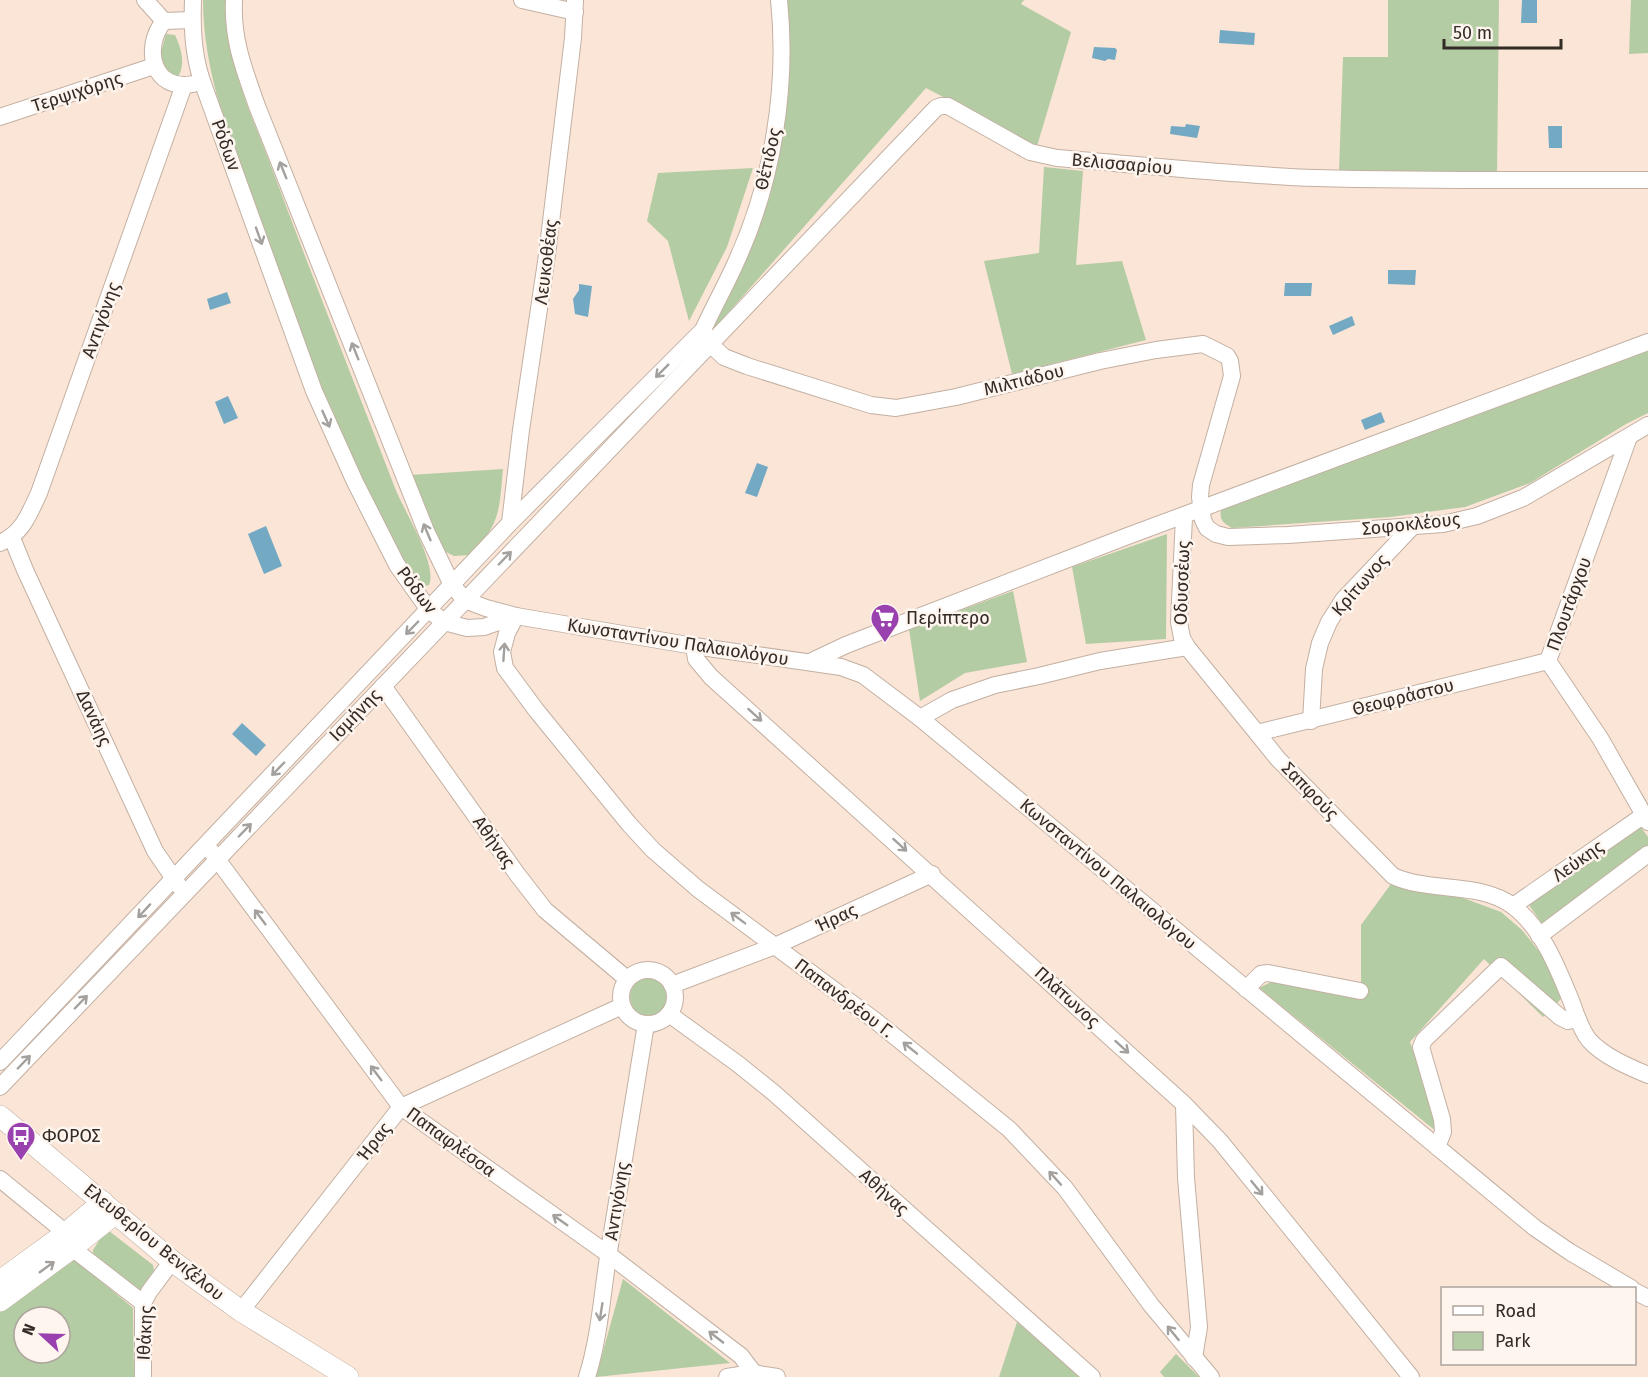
<svg xmlns="http://www.w3.org/2000/svg" width="1648" height="1377" font-family="'Fira Sans',sans-serif">
  <rect width="100%" height="100%" fill="#fae5d7"/>
  <!-- green -->
  <g fill="#b3cca3" fill-rule="evenodd">
    <path d="M 203,0 L 225,0 C 225,61 253,118 274,174 C 313,279 355,384 395,488 C 404,511 438,564 429,585 L 423,587 L 416,584 C 392,539 365,493 345,446 C 313,375 288,301 262,228 C 236,157 203,77 203,0 Z"/>
    <polygon points="783,0 1024,0 1021,4 1071,32 1037,146 926,88 714,329 709,321 747,253 771,192 785,108"/>
    <polygon points="1388,0 1499,0 1497,174 1339,172 1343,57 1388,57"/>
    <polygon points="1631,0 1648,0 1648,53 1629,54"/>
    <path d="M 166,34 L 175,35 C 181,48 186,63 178,77 L 162,69 L 160,56 Z"/>
    <polygon points="1044,167 1083,171 1076,265 1122,261 1146,340 1012,374 984,261 1039,253"/>
    <polygon points="753,168 727,247 689,321 668,241 647,221 658,173"/>
    <path d="M 1648,351 L 1648,413 L 1626,424 L 1530,483 L 1465,507 L 1390,517 L 1232,528 C 1224,523 1219,521 1221,510 Z"/>
    <path d="M 503,469 C 499,511 501,523 470,555 L 454,556 L 440,549 L 410,475 Z"/>
    <polygon points="1167,534 1166,639 1086,644 1072,567"/>
    <polygon points="1013,591 1027,662 965,673 920,701 909,629"/>
    <polygon points="1640,826 1648,837 1648,849 1543,925 1529,905"/>
    <polygon points="1391,884 1458,896 1501,912 1522,930 1545,959 1561,999 1543,1017 1484,959 1410,1042 1425,1086 1437,1132 1259,988 1273,981 1361,998 1361,925"/>
    <circle cx="649" cy="997" r="19"/>
    <polygon points="105,1231 109,1231 153,1265 154,1270 141,1290 138,1291 93,1253 93,1250"/>
    <path d="M 71,1259 L 77,1261 L 133,1308 L 134,1377 L 0,1377 L 0,1311 ZM 24,1317 L 60,1317 L 60,1353 L 24,1353 Z"/>
    <polygon points="623,1279 730,1363 596,1377"/>
    <polygon points="1017,1322 1080,1377 999,1377"/>
    <polygon points="1176,1354 1199,1377 1164,1377 1160,1372"/>
  </g>
  <!-- water -->
  <g fill="#73a9c3">
    <polygon points="1522,0 1537,0 1537,23 1521,23"/>
    <polygon points="1220,30 1255,33 1254,45 1219,43"/>
    <polygon points="1094,47 1115,48 1117,50 1115,60 1108,59 1105,61 1092,58"/>
    <polygon points="1186,124 1200,126 1197,138 1170,134 1171,126 1185,127"/>
    <polygon points="1548,126 1562,126 1562,148 1549,148"/>
    <polygon points="1388,270 1416,270 1415,285 1388,284"/>
    <polygon points="1285,283 1312,283 1311,296 1284,296"/>
    <polygon points="579,284 592,286 588,317 575,314 573,299 579,290"/>
    <polygon points="227,292 231,303 210,310 207,299"/>
    <polygon points="1352,316 1355,325 1333,335 1329,326"/>
    <polygon points="228,396 238,418 224,424 215,402"/>
    <polygon points="1381,412 1385,422 1365,430 1361,420"/>
    <polygon points="757,463 768,467 757,497 745,493"/>
    <polygon points="266,526 282,566 264,574 248,534"/>
    <polygon points="242,723 266,745 256,756 232,734"/>
  </g>
  <g fill="none" stroke-linecap="round" stroke-linejoin="round">
    <!-- minor casing -->
    <g stroke="#c3b0a2" stroke-width="18">
      <g id="minor">
        <polyline points="145,0 164,21 192,20"/>
        <path d="M 193,0 C 192,28 193,54 202,81 L 314,391 L 355,482 L 397,565 L 429,610 L 444,622 L 467,628 L 484,627 L 516,616"/>
        <path d="M 234,0 C 232,40 244,69 257,106 L 426,531 L 452,585 L 465,600 L 486,608 L 516,616 L 694,646 L 841,667 L 863,675 L 920,718 L 1535,1228 L 1570,1252 L 1631,1288"/>
        <polyline points="522,0 575,12"/>
        <path d="M 779,0 C 788,86 773,181 737,260 C 727,283 714,306 703,330 L 711,345 L 724,357 L 747,366 L 871,405 L 896,408 L 956,397 L 1100,361 L 1156,350 L 1203,344 L 1227,356 L 1230,361 L 1232,376 L 1201,485 L 1200,497 L 1203,520 L 1207,528 L 1216,534 L 1228,537 L 1288,535 L 1443,524 L 1477,516 L 1523,498 L 1648,425"/>
        <path d="M 164,21 C 142,48 153,92 193,84"/>
        <polyline points="0,117 154,66"/>
        <polyline points="1629,437 1548,661 1600,738 1648,822"/>
        <path d="M 1184,517 L 1179,622 L 1182,638 L 1187,647 L 1257,733 L 1278,759 L 1393,876 C 1430,893 1479,881 1513,906 C 1543,929 1558,969 1572,1003 C 1576,1015 1581,1030 1589,1040 C 1603,1056 1629,1067 1648,1075"/>
        <polyline points="510,523 521,430 547,255 573,38 575,0"/>
        <polyline points="12,538 25,570 155,851 179,886"/>
        <path d="M 0,543 C 23,533 29,514 39,493 L 184,85"/>
        <polyline points="516,616 507,633 502,652 505,668 536,710 629,824 653,850 698,889 877,1022 1009,1129 1065,1188 1151,1305 1211,1377"/>
        <polyline points="694,646 696,659 711,677 1184,1104 1220,1141 1411,1377"/>
        <polyline points="810,662 846,645 1125,537 1648,342"/>
        <polyline points="383,686 517,874 545,910 627,979"/>
        <polyline points="920,718 952,700 995,685 1039,676 1100,661 1187,647"/>
        <polyline points="1311,721 1314,669 1320,643 1329,622 1343,600 1412,527"/>
        <polyline points="1257,733 1548,661"/>
        <polyline points="211,851 401,1107 608,1254 741,1356 757,1377"/>
        <polyline points="1513,906 1644,815"/>
        <polyline points="1539,936 1648,854"/>
        <circle cx="648" cy="997" r="27"/>
        <polyline points="672,985 775,946 932,874"/>
        <polyline points="1246,989 1261,974 1268,973 1360,991"/>
        <polyline points="669,1014 738,1064 774,1093 1092,1377"/>
        <polyline points="0,1062 510,523 703,330"/>
        <path d="M 0,1087 L 936,108 L 941,106 L 948,106 L 1030,152 L 1057,158 C 1143,165 1229,175 1316,178 C 1426,181 1537,180 1648,180"/>
        <polyline points="1184,1104 1186,1178 1199,1327 1194,1358"/>
        <polyline points="1437,1147 1443,1132 1442,1119 1421,1047 1424,1040 1501,966 1560,1017 1568,1021 1578,1019"/>
        <polyline points="0,1179 66,1233"/>
        <polyline points="72,1248 143,1303"/>
        <polyline points="1634,1291 1648,1298"/>
        <polyline points="241,1311 401,1107 622,1006"/>
        <polyline points="143,1377 143,1303 149,1292 172,1261"/>
        <path d="M 587,1377 C 600,1336 602,1293 609,1251 C 621,1175 634,1100 646,1024"/>
        <polyline points="727,1377 753,1373 777,1377"/>
      </g>
    </g>
    <!-- major casing -->
    <g stroke="#c3b0a2" stroke-width="22">
      <g id="major">
        <polyline points="0,1116 172,1261 241,1311 348,1377"/>
        <polyline points="0,1281 66,1233 103,1202"/>
        <polyline points="0,1301 72,1248 116,1213"/>
      </g>
    </g>
    <!-- minor -->
    <use href="#minor" stroke="#fff" stroke-width="16"/>
    <!-- major -->
    <use href="#major" stroke="#fff" stroke-width="21"/>
  </g>
  <!-- one-way arrows -->
  <defs><path id="oneway-shaft" d="M-6 0H5M1.5-3L5.5 0L1.5 3" fill="none" stroke-width="1.6" stroke-linecap="round" stroke-linejoin="round" transform="scale(1.5)"/></defs>
  <g stroke="#a3a09d">
    <use href="#oneway-shaft" transform="translate(283 170) rotate(-112)"/>
    <use href="#oneway-shaft" transform="translate(259 236) rotate(70)"/>
    <use href="#oneway-shaft" transform="translate(355 351) rotate(-112)"/>
    <use href="#oneway-shaft" transform="translate(662 371) rotate(135)"/>
    <use href="#oneway-shaft" transform="translate(326 419) rotate(66)"/>
    <use href="#oneway-shaft" transform="translate(427 532) rotate(-113)"/>
    <use href="#oneway-shaft" transform="translate(505 558) rotate(-46)"/>
    <use href="#oneway-shaft" transform="translate(412 628) rotate(134)"/>
    <use href="#oneway-shaft" transform="translate(504 652) rotate(-86)"/>
    <use href="#oneway-shaft" transform="translate(755 715) rotate(42)"/>
    <use href="#oneway-shaft" transform="translate(278 769) rotate(134)"/>
    <use href="#oneway-shaft" transform="translate(245 830) rotate(-46)"/>
    <use href="#oneway-shaft" transform="translate(900 845) rotate(42)"/>
    <use href="#oneway-shaft" transform="translate(144 911) rotate(133)"/>
    <use href="#oneway-shaft" transform="translate(260 917) rotate(-127)"/>
    <use href="#oneway-shaft" transform="translate(738 918) rotate(-143)"/>
    <use href="#oneway-shaft" transform="translate(81 1002) rotate(-46)"/>
    <use href="#oneway-shaft" transform="translate(1122 1047) rotate(42)"/>
    <use href="#oneway-shaft" transform="translate(910 1048) rotate(-141)"/>
    <use href="#oneway-shaft" transform="translate(24 1062) rotate(-46)"/>
    <use href="#oneway-shaft" transform="translate(376 1073) rotate(-127)"/>
    <use href="#oneway-shaft" transform="translate(1055 1178) rotate(-132)"/>
    <use href="#oneway-shaft" transform="translate(1257 1188) rotate(51)"/>
    <use href="#oneway-shaft" transform="translate(560 1220) rotate(-145)"/>
    <use href="#oneway-shaft" transform="translate(47 1267) rotate(-36)"/>
    <use href="#oneway-shaft" transform="translate(601 1312) rotate(99)"/>
    <use href="#oneway-shaft" transform="translate(1173 1333) rotate(-129)"/>
    <use href="#oneway-shaft" transform="translate(716 1337) rotate(-142)"/>
  </g>
  <!-- icons -->
  <defs>
    <g id="supermarket-pin" transform="scale(1.5)"><path d="M0 17L-7.5 6A9.5 9.5 0 1 1 7.5 6Z" fill="#9942af" stroke="#fef5ef"/><path d="M-6-5.5h2.5l.6 2H6L4.5 2H-2.5L-4.4-4H-6ZM-1.5 3.2a1.3 1.3 0 1 0 .1 0ZM3 3.2a1.3 1.3 0 1 0 .1 0Z" fill="#fff"/></g>
    <g id="bus-pin" transform="scale(1.5)"><path d="M0 17L-7.5 6A9.5 9.5 0 1 1 7.5 6Z" fill="#9942af" stroke="#fef5ef"/><path d="M-5-6H5V4H4V6H2V4H-2V6H-4V4H-5ZM-3.5-4V0h7V-4ZM-3.5 1.2v1.5H-2V1.2ZM2 1.2v1.5H3.5V1.2Z" fill="#fff"/></g>
  </defs>
  <g fill-rule="evenodd">
    <use href="#supermarket-pin" x="885" y="618"/>
    <use href="#bus-pin" x="21" y="1136"/>
  </g>
  <g text-anchor="middle" stroke-width="5" stroke-linejoin="round" paint-order="stroke">
    <!-- street labels -->
    <g font-size="18" fill="#332b25" stroke="#fef5ef">
      <text transform="translate(77 92) rotate(-18)" y="6">Τερψιχόρης</text>
      <text transform="translate(226 145) rotate(70)" y="6">Ρόδων</text>
      <text transform="translate(768 159) rotate(-77)" y="6">Θέτιδος</text>
      <text transform="translate(1122 164) rotate(5)" y="6">Βελισσαρίου</text>
      <text transform="translate(546 262) rotate(-83)" y="6">Λευκοθέας</text>
      <text transform="translate(101 320) rotate(-70)" y="6">Αντιγόνης</text>
      <text transform="translate(1024 380) rotate(-14)" y="6">Μιλτιάδου</text>
      <text transform="translate(1411 524) rotate(-6)" y="6">Σοφοκλέους</text>
      <text transform="translate(1182 583) rotate(-88)" y="6">Οδυσσέως</text>
      <text transform="translate(1360 585) rotate(-49)" y="6">Κρίτωνος</text>
      <text transform="translate(417 590) rotate(53)" y="6">Ρόδων</text>
      <text transform="translate(1569 604) rotate(-70)" y="6">Πλουτάρχου</text>
      <text transform="translate(678 642) rotate(9)" y="6">Κωνσταντίνου Παλαιολόγου</text>
      <text transform="translate(1403 697) rotate(-14)" y="6">Θεοφράστου</text>
      <text transform="translate(355 715) rotate(-46)" y="6">Ισμήνης</text>
      <text transform="translate(94 718) rotate(65)" y="6">Δανάης</text>
      <text transform="translate(1310 791) rotate(46)" y="6">Σαπφούς</text>
      <text transform="translate(494 842) rotate(55)" y="6">Αθήνας</text>
      <text transform="translate(1578 861) rotate(-35)" y="6">Λεύκης</text>
      <text transform="translate(1108 874) rotate(40)" y="6">Κωνσταντίνου Παλαιολόγου</text>
      <text transform="translate(836 918) rotate(-25)" y="6">Ήρας</text>
      <text transform="translate(1067 997) rotate(42)" y="6">Πλάτωνος</text>
      <text transform="translate(844 998) rotate(37)" y="6">Παπανδρέου Γ.</text>
      <text transform="translate(374 1142) rotate(-52)" y="6">Ήρας</text>
      <text transform="translate(451 1142) rotate(36)" y="6">Παπαφλέσσα</text>
      <text transform="translate(884 1192) rotate(42)" y="6">Αθήνας</text>
      <text transform="translate(617 1201) rotate(-81)" y="6">Αντιγόνης</text>
      <text transform="translate(154 1242) rotate(39)" y="6">Ελευθερίου Βενιζέλου</text>
      <text transform="translate(145 1333) rotate(-87)" y="6">Ιθάκης</text>
    </g>
    <!-- poi labels -->
    <g font-size="18" fill="#332b25" stroke="#fef5ef" text-anchor="start">
      <text x="906" y="624">Περίπτερο</text>
      <text x="42" y="1142">ΦΟΡΟΣ</text>
    </g>
  </g>
  <!-- legend -->
  <rect x="1441" y="1287" width="195" height="78" fill="#fef5ef" stroke="#ada49e" stroke-width="1.5"/>
  <rect x="1453" y="1306" width="30" height="9" fill="#ffffff" stroke="#ada49e" stroke-width="1.5"/>
  <text x="1495" y="1317" font-size="18" fill="#332b25">Road</text>
  <rect x="1453" y="1332" width="30" height="18" fill="#b3cca3" stroke="#ada49e" stroke-width="1.5"/>
  <text x="1495" y="1347" font-size="18" fill="#332b25">Park</text>
  <!-- north arrow -->
  <g transform="translate(42 1335) rotate(292)"><circle r="28" fill="#fef5ef" stroke="#ada49e" stroke-width="1.5"/>
  <path d="M0-4.5L10 22L0 15L-10 22Z" fill="#9942af"/>
  <text y="-9" font-size="16" font-weight="bold" text-anchor="middle" fill="#332b25">N</text>
  </g>
  <!-- scale -->
  <path d="M1444 39v9h117v-9" fill="none" stroke="#332b25" stroke-width="3"/>
  <text x="1453" y="39" font-size="18" fill="#332b25" stroke="#fef5ef" stroke-width="4.5" paint-order="stroke">50 m</text>
</svg>
